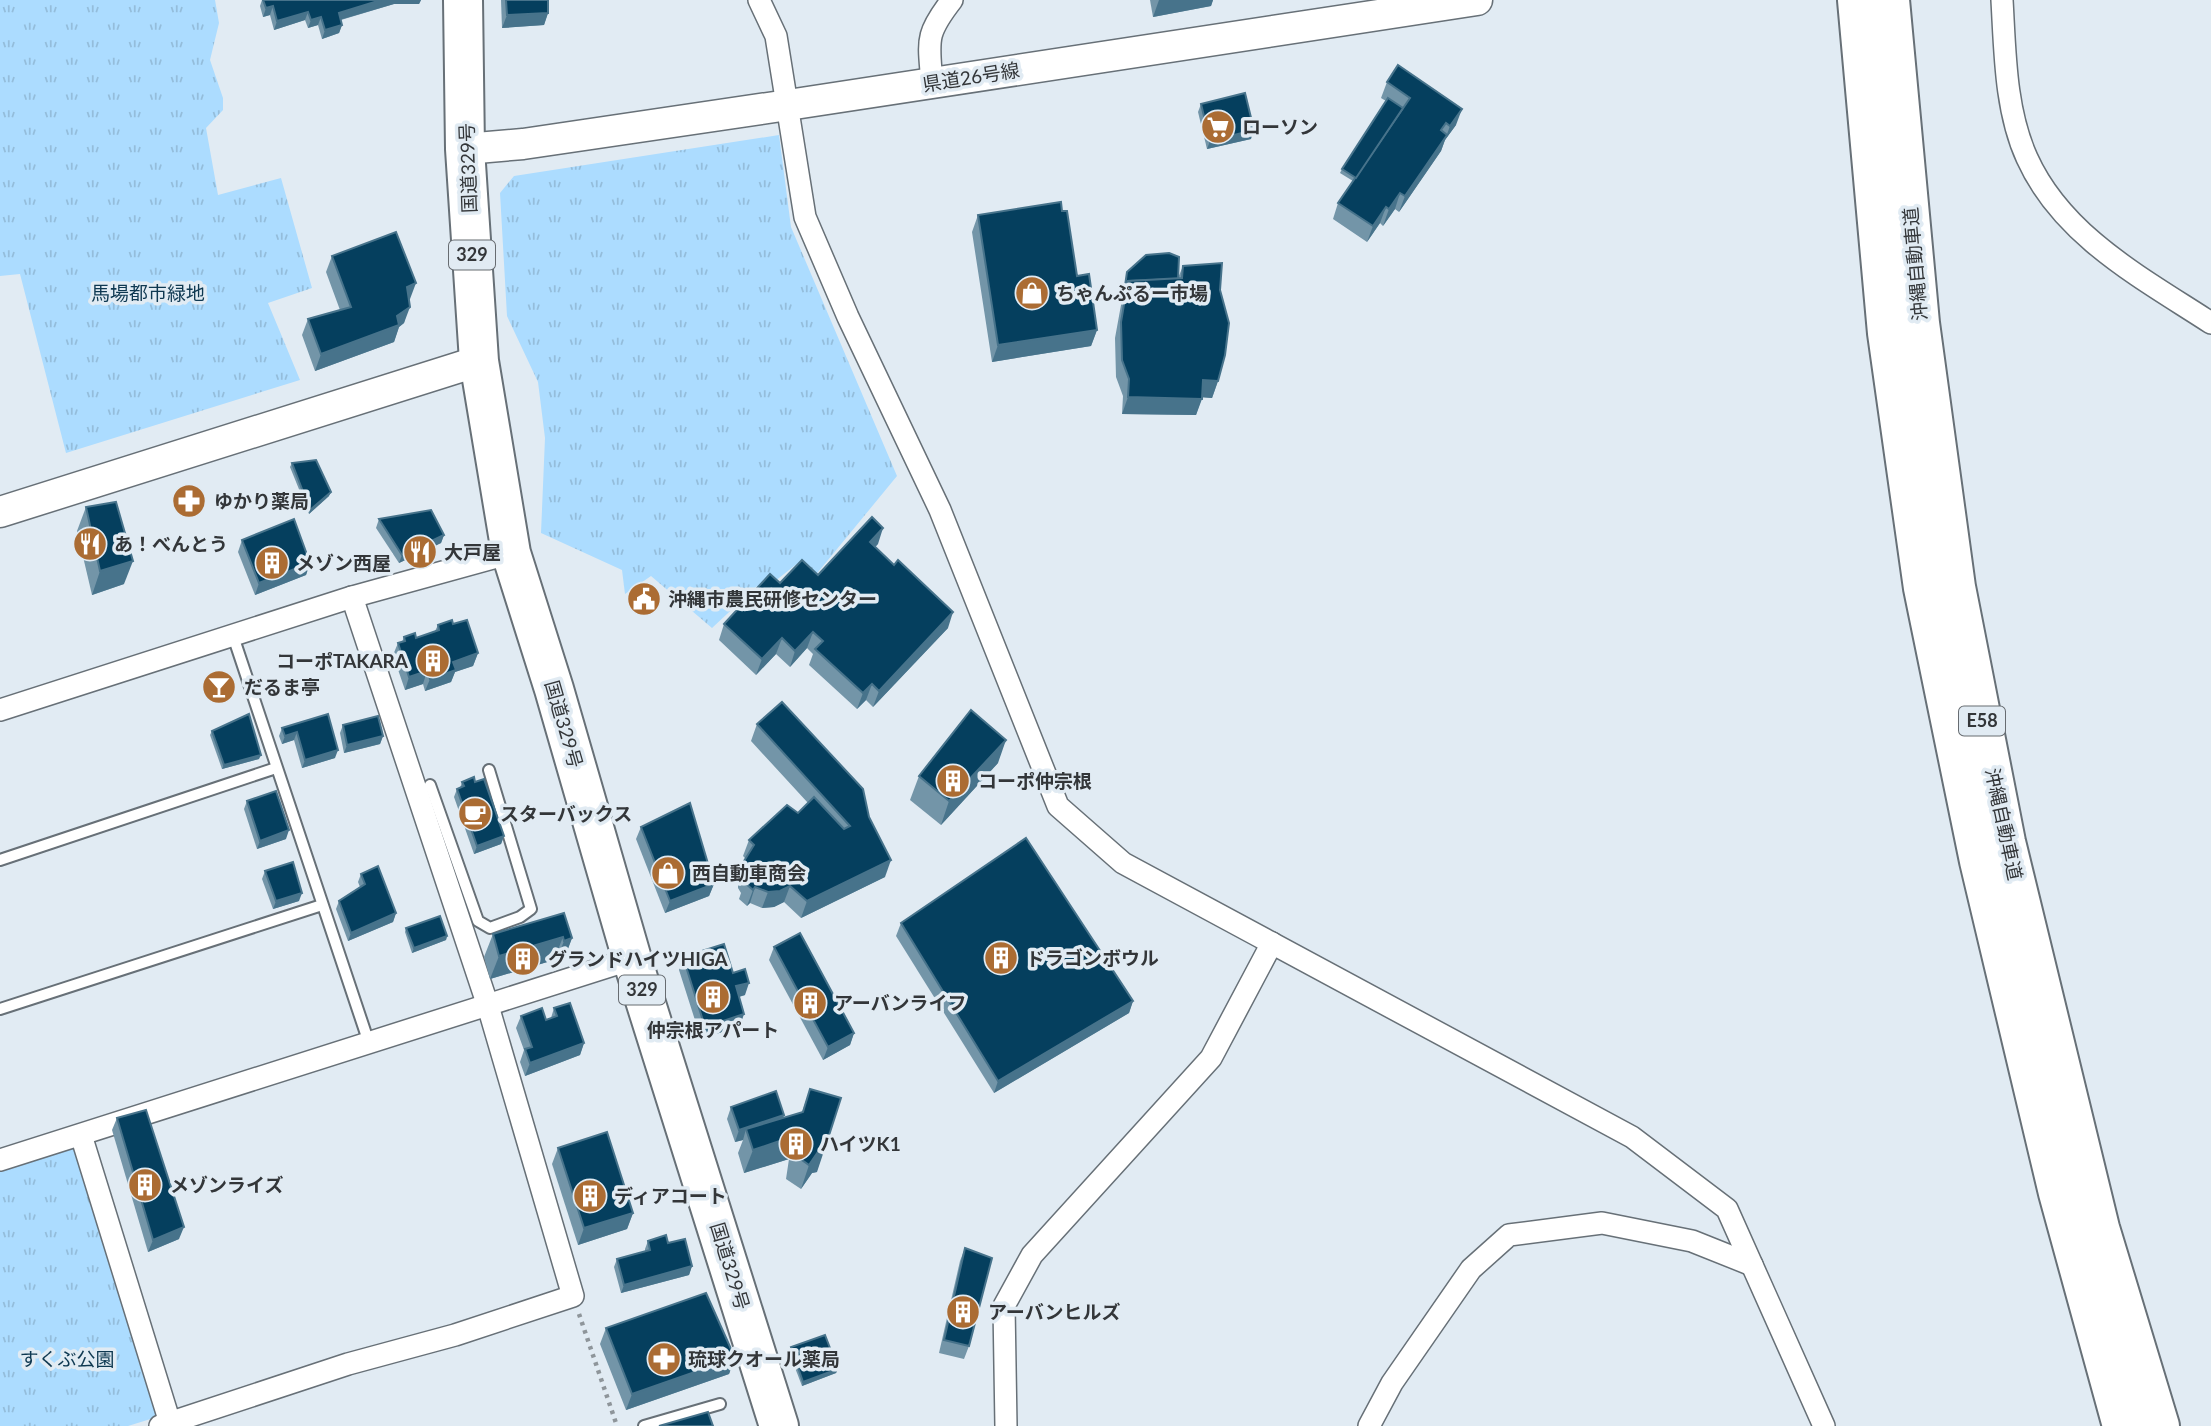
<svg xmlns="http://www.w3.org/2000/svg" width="2211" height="1426" font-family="Lato,'Noto Sans JP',sans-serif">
  <defs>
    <pattern id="park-tufts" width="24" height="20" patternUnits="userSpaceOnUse" patternTransform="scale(1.75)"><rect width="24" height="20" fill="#acdcff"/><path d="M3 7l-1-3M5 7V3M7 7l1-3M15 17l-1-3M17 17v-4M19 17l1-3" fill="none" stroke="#94bddb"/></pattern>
  </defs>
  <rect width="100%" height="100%" fill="#e1ebf3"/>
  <!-- park -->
  <g fill="url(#park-tufts)">
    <polygon points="0,0 215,0 219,23 210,60 223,98 223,110 206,128 218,195 281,178 312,288 268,303 300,380 66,453 20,274 0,276"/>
    <polygon points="779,135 791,227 897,476 814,577 798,563 765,589 757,586 712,628 651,576 625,594 622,570 541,533 545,438 538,382 507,316 500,193 514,176"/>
    <polygon points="75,1148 157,1417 128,1426 0,1426 0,1172"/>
  </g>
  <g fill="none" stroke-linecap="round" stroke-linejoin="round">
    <!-- lane casing -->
    <g stroke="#677077" stroke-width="14">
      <g id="lane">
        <polyline points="233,636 369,1043"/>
        <polyline points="430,785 478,921 490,928 520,917 531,909 489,770"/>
        <polyline points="0,860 276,768"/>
        <polyline points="0,1009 322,905"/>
        <polyline points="644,1426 720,1404"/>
      </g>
    </g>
    <!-- street casing -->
    <g stroke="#677077" stroke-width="24">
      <g id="street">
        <polyline points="759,0 776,36 805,217 848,317 940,510 1058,806 1123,863 1632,1137 1727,1209 1824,1426"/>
        <path d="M 2002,0 C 2005,51 2005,110 2027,158 C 2062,236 2142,278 2211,323"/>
        <path d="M 932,84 C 929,41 924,36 952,0"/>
        <polyline points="0,710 352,597 511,553"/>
        <polyline points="81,1135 171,1426"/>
        <polyline points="0,1160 632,959"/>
        <polyline points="160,1426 348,1364 455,1335 573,1296 488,1006 352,597"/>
        <polyline points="1006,1426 1004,1306 1032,1255 1211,1058 1272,943"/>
        <polyline points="1369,1426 1392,1383 1471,1269 1509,1235 1602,1223 1692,1241 1752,1265"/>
      </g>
    </g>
    <!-- secondary casing -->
    <g stroke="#677077" stroke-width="33">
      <g id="secondary">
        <polyline points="465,149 523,144 788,105 1477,0"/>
        <polyline points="0,512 479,361"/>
      </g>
    </g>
    <!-- highway casing -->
    <g stroke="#677077" stroke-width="42">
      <g id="highway">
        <polyline points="463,0 465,149 479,361 511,553 554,689 632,959 779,1426"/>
        <polyline points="1857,0 1887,333 1923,588 1979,861 2058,1193 2122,1426"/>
        <polyline points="1890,0 1920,323 1956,587 2006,842 2100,1228 2160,1426"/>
      </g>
    </g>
    <!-- path -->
    <polyline stroke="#8e959a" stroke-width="4.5" stroke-dasharray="3.5 5" stroke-linecap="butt" points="579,1314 617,1426"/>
    <!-- lane -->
    <use href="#lane" stroke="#fff" stroke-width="10"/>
    <!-- street -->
    <use href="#street" stroke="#fff" stroke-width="21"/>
    <!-- secondary -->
    <use href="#secondary" stroke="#fff" stroke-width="30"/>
    <!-- highway -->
    <use href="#highway" stroke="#fff" stroke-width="38"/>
  </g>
  <!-- wall -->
  <g fill="#7395a8">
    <polygon points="262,0 421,0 419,4 394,4 341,20 342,25 339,33 322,39 318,25 308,28 305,20 274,30 270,15 263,17 260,6"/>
    <polygon points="501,0 548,0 548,13 544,25 502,28"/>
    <polygon points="1150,0 1213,0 1211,6 1153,17"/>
    <polygon points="1387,82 1456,125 1445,140 1441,151 1399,212 1395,209 1383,226 1380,223 1367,242 1333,219 1338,203 1353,181 1340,173 1342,169 1386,101 1381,98"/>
    <polygon points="1201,104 1251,139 1207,149 1198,112"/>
    <polygon points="1062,211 1077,276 1097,330 1091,346 992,362 972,232 978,215"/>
    <polygon points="332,256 410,299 404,323 399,327 394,342 315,371 302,335 308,319 340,310 326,272"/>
    <polygon points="1183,266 1220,290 1218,381 1212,398 1202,397 1196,415 1122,414 1123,396 1116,377 1115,338 1127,272 1178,278"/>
    <polygon points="292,463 329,496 309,514 290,467"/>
    <polygon points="86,507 124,584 92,595 77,531"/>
    <polygon points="379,519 444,535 441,543 399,563 376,528"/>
    <polygon points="242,540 310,563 306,575 255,595 238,552"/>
    <polygon points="878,544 875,547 948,628 873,707 866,700 857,709 809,665 813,654 807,648 790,667 776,654 756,675 719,640 724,624 780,583 818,575"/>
    <polygon points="453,624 478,653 473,666 455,672 451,682 425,691 423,684 405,690 393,655 398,643 402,642 404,637 416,638 435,631 438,625"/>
    <polygon points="328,714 335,758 302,768 294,740 282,744 279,736 282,728"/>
    <polygon points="757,724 869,817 885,877 801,918 784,902 774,907 762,908 750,903 747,906 739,899 741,893 738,888 738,877 746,859 743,856 749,840 798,813 808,803 751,741"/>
    <polygon points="343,725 383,736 380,744 344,753 340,733"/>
    <polygon points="212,731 259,759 222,769 210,735"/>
    <polygon points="998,763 941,825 910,800 919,776"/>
    <polygon points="462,782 504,836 501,844 474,854 454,797 457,789 460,788"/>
    <polygon points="247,801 286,839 257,849 244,809"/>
    <polygon points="641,827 714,884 709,896 665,913 636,839"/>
    <polygon points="265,871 299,901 273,909 262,879"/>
    <polygon points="361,874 396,913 393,922 348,941 336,909 339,901 360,887 358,882"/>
    <polygon points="901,923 1133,1001 1129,1013 994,1093 896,936"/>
    <polygon points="406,928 447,936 446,940 412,953 405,932"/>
    <polygon points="493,934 572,938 563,962 555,964 554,960 490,979 484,957"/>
    <polygon points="774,947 854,1033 850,1045 823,1060 769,960"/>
    <polygon points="683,957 733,973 745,995 739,997 740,1026 701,1039 679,970"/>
    <polygon points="554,1008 584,1043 580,1055 525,1076 520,1062 524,1050 516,1028 521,1016 546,1020 551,1018"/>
    <polygon points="810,1089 817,1172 812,1173 801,1189 786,1179 789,1159 744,1173 738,1153 743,1140 735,1142 727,1119 731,1107 784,1115 783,1118 802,1112"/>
    <polygon points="117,1118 179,1239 148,1252 112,1130"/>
    <polygon points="558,1148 633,1213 627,1229 578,1245 552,1164"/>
    <polygon points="648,1241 668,1243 692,1266 689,1275 621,1293 614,1267 617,1259 645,1251 645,1249"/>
    <polygon points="965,1248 969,1346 964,1359 939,1353 960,1261"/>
    <polygon points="606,1328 735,1358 729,1374 626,1410 600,1344"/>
    <polygon points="791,1347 838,1369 836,1373 802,1386 789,1352"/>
  </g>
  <!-- shaded-wall -->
  <g fill="#47738b">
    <polygon points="381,0 421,0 419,4 394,4 336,21 339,13"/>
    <polygon points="1159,0 1213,0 1211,6 1153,17"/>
    <polygon points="273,6 270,15 263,17 266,8"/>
    <polygon points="308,12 305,20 274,30 277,21"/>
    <polygon points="548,13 544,25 502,28 507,15"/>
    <polygon points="321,17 318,25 308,28 311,20"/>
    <polygon points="342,25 339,33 322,39 325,30"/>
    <polygon points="1462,109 1456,125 1445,140 1441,151 1399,212 1405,196 1446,137 1450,126"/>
    <polygon points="1254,130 1251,139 1207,149 1210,141"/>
    <polygon points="1400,193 1395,209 1383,226 1389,209"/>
    <polygon points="1386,207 1380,223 1367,242 1373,226"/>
    <polygon points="416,283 410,299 401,303 407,287"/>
    <polygon points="410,307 404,323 399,327 394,342 315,371 321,354 397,316"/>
    <polygon points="1097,330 1091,346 992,362 998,345"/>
    <polygon points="1203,380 1218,381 1212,398 1198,397"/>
    <polygon points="1128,397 1202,399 1196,415 1122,414"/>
    <polygon points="331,492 329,496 309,514 310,510"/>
    <polygon points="883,528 878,544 864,558 870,542"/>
    <polygon points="444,535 441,543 399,563 402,555"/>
    <polygon points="133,561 124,584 92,595 100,571"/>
    <polygon points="310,563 306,575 255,595 259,583"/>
    <polygon points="953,612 948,628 873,707 879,691"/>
    <polygon points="813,632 807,648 790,667 795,651"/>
    <polygon points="782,638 776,654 756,675 762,659"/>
    <polygon points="478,653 473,666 455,672 451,682 425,691 430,679 453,662"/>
    <polygon points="427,671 423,684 405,690 409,677"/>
    <polygon points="872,684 866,700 857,709 863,693"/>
    <polygon points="297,732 294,740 282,744 285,736"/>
    <polygon points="383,736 380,744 344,753 347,745"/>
    <polygon points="1006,740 998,763 941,825 949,801"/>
    <polygon points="338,750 335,758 302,768 305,760"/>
    <polygon points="261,755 259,759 222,769 224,765"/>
    <polygon points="289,830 286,839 257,849 260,841"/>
    <polygon points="504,836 501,844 474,854 477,846"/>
    <polygon points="891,860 885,877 801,918 807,901"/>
    <polygon points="714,884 709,896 665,913 670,901"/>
    <polygon points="790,886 784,902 774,907 762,908 768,892"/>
    <polygon points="755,887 750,903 747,906 753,890"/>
    <polygon points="302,893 299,901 273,909 276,901"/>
    <polygon points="396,913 393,922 348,941 351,933"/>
    <polygon points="447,936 446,940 412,953 414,948"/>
    <polygon points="563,937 554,960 490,979 499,956"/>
    <polygon points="572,938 563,962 555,964 564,941"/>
    <polygon points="749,983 745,995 731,999 736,986"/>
    <polygon points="1133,1001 1129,1013 994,1093 998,1081"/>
    <polygon points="744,1014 740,1026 701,1039 705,1027"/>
    <polygon points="854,1033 850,1045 823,1060 828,1047"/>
    <polygon points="584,1043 580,1055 525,1076 530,1063"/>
    <polygon points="784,1115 780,1127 746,1129 743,1140 735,1142 739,1130"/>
    <polygon points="797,1135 789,1159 744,1173 753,1150"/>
    <polygon points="825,1148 817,1172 812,1173 801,1189 809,1165 820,1149"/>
    <polygon points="633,1213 627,1229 578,1245 584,1228"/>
    <polygon points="184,1227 179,1239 148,1252 153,1240"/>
    <polygon points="692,1266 689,1275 621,1293 624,1285"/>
    <polygon points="735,1358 729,1374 626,1410 632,1394"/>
    <polygon points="838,1369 836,1373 802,1386 803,1382"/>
  </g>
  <!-- building -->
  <g fill="#053f5e" stroke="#47738b" stroke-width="2">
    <polygon points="263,0 381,0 339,13 342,25 325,30 321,17 311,20 308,12 277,21 273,6 266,8"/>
    <polygon points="506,0 548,0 548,13 507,15"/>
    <polygon points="1398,65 1462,109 1450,126 1446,123 1441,130 1447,135 1405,196 1400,193 1389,209 1386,207 1373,226 1338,203 1410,98 1387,82"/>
    <polygon points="1245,93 1254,130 1210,141 1201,104"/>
    <polygon points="1388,98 1403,108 1356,178 1342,169"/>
    <polygon points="1061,202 1062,211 1067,211 1077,276 1089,274 1097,330 998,345 978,215"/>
    <polygon points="396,232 416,283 407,287 410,307 397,316 399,325 321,354 308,319 351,307 332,256"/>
    <polygon points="1169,253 1179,257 1178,279 1128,281 1124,293 1127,272 1146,255"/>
    <polygon points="1222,263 1220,290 1229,323 1225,355 1218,381 1203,380 1202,399 1128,397 1129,379 1122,360 1121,322 1128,281 1182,278 1183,266"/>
    <polygon points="316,460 331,492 310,510 292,463"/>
    <polygon points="116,502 133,561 100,571 86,507"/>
    <polygon points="431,510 444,535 402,555 379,519"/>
    <polygon points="872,517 883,528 870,542 894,565 898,560 953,612 879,691 872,684 863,693 815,649 823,641 813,632 795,651 782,638 762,659 724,624 770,574 780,583 802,560 818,575"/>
    <polygon points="294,519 310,563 259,583 242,540"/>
    <polygon points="452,620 453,624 467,620 478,653 453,662 456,670 430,679 427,671 409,677 398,643 405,641 404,637 415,633 416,638 439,630 438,625"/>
    <polygon points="782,702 863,789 869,817 891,860 807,901 790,886 780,891 768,892 755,887 753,890 745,883 747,878 744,872 744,861 754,845 749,840 787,805 798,813 814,797 844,829 850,826 757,724"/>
    <polygon points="971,710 1006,740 949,801 919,776"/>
    <polygon points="249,714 261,755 224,765 212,731"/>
    <polygon points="328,714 338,750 305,760 297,732 285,736 282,728"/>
    <polygon points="378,716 383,736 347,745 343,725"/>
    <polygon points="474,777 475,782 484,779 504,836 477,846 457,789 464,786 462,782"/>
    <polygon points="276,791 289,830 260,841 247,801"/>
    <polygon points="690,803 714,884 670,901 641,827"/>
    <polygon points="1026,838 1133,1001 998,1081 901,923"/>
    <polygon points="293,862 302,893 276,901 265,871"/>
    <polygon points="378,866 396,913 351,933 339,901 365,884 361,874"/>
    <polygon points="564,913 572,938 564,941 563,937 499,956 493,934"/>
    <polygon points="440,916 447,936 414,948 406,928"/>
    <polygon points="800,933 854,1033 828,1047 774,947"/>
    <polygon points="724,944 733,973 745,969 749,983 736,986 744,1014 705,1027 683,957"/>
    <polygon points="570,1003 584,1043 530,1063 525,1049 532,1047 521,1016 542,1008 546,1020 557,1016 554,1008"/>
    <polygon points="810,1089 841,1098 825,1148 820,1149 809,1165 795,1155 797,1135 753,1150 746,1129 803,1112"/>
    <polygon points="776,1091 784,1115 739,1130 731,1107"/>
    <polygon points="146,1110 184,1227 153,1240 117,1118"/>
    <polygon points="607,1132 633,1213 584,1228 558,1148"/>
    <polygon points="666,1235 668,1243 685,1239 692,1266 624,1285 617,1259 650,1250 648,1241"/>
    <polygon points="965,1248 992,1258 969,1346 944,1340"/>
    <polygon points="706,1293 735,1358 632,1394 606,1328"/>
    <polygon points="825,1335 838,1369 803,1382 791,1347"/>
    <polygon points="708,1412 713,1426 659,1426"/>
  </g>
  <!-- icons -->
  <defs>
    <g id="supermarket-disc" transform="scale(1.75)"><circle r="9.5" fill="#ab6c33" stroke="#e1ebf3"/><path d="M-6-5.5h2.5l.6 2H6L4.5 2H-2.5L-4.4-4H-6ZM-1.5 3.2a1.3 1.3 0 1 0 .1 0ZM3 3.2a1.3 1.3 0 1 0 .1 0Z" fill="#fff"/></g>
    <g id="shop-disc" transform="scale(1.75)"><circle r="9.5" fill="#ab6c33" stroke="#e1ebf3"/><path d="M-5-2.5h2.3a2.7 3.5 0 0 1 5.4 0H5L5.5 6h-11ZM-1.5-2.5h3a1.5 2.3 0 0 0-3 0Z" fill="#fff"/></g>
    <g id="pharmacy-disc" transform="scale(1.75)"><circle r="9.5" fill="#ab6c33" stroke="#e1ebf3"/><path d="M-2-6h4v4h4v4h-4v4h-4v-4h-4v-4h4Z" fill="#fff"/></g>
    <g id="restaurant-disc" transform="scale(1.75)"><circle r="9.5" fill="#ab6c33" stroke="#e1ebf3"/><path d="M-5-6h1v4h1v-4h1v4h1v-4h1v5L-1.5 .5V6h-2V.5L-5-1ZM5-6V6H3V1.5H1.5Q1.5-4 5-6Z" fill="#fff"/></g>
    <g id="building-disc" transform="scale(1.75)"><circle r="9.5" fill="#ab6c33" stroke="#e1ebf3"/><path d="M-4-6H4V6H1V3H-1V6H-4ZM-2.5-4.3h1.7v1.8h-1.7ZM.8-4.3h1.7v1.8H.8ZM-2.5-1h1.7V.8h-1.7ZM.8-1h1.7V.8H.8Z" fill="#fff"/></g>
    <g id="civic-disc" transform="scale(1.75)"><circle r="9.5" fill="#ab6c33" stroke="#e1ebf3"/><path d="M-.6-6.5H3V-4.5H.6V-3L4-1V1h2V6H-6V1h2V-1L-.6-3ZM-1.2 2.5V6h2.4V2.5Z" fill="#fff"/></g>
    <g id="bar-disc" transform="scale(1.75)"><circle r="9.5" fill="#ab6c33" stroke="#e1ebf3"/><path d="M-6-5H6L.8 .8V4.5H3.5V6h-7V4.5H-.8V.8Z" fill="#fff"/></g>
    <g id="cafe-disc" transform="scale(1.75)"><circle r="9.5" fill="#ab6c33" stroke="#e1ebf3"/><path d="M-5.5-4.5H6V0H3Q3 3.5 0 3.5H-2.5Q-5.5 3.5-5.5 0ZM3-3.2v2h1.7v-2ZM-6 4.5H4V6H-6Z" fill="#fff"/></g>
  </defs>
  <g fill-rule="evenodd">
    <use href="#supermarket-disc" x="1218" y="127"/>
    <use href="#shop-disc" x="1032" y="293"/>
    <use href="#pharmacy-disc" x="189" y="501"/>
    <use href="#restaurant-disc" x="90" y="544"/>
    <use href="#restaurant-disc" x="420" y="552"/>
    <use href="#building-disc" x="272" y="563"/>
    <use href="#civic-disc" x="644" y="599"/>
    <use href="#building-disc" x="433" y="661"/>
    <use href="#bar-disc" x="219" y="687"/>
    <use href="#building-disc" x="953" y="781"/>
    <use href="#cafe-disc" x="475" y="814"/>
    <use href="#shop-disc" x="668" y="873"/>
    <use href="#building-disc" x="1001" y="958"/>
    <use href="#building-disc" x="523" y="959"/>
    <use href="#building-disc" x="713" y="997"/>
    <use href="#building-disc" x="810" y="1003"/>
    <use href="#building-disc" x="796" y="1144"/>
    <use href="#building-disc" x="145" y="1185"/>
    <use href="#building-disc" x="590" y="1196"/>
    <use href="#building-disc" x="963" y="1312"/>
    <use href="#pharmacy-disc" x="664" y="1359"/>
  </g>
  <g text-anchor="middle" stroke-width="7" stroke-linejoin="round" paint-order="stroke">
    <!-- shield labels -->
    <g fill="#e1ebf3" stroke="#676c71" stroke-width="2">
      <rect x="449" y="240.5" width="46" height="29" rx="5"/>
      <rect x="1959" y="706.5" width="46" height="29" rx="5"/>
      <rect x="619" y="975.5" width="46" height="29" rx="5"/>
    </g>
    <g font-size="18" font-weight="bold" fill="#333639">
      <text x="472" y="261">329</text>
      <text x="1982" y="727">E58</text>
      <text x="642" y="996">329</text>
    </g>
    <!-- street labels -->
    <g font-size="19" fill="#333639" stroke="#e1ebf3">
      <text transform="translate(971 77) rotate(-9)" y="7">県道26号線</text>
      <text transform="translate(468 168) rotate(-92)" y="7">国道329号</text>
      <text transform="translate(1915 264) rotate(-95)" y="7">沖縄自動車道</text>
      <text transform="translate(564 724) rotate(74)" y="7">国道329号</text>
      <text transform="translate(2004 824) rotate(78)" y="7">沖縄自動車道</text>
      <text transform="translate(730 1266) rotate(73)" y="7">国道329号</text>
    </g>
    <!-- poi labels -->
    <g font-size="19" font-weight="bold" fill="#333639" stroke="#e1ebf3" text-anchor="start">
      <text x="1242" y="134">ローソン</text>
      <text x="1056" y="300">ちゃんぷるー市場</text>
      <text x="214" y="508">ゆかり薬局</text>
      <text x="114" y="551">あ！べんとう</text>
      <text x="444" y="559">大戸屋</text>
      <text x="296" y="570">メゾン西屋</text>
      <text x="668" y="606">沖縄市農民研修センター</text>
      <text x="408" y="668" text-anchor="end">コーポTAKARA</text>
      <text x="244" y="694">だるま亭</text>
      <text x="978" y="788">コーポ仲宗根</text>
      <text x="500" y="821">スターバックス</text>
      <text x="692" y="880">西自動車商会</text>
      <text x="1026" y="965">ドラゴンボウル</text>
      <text x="548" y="966">グランドハイツHIGA</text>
      <text x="834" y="1010">アーバンライフ</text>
      <text x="713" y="1037" text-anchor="middle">仲宗根アパート</text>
      <text x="820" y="1151">ハイツK1</text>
      <text x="170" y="1192">メゾンライズ</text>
      <text x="614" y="1203">ディアコート</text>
      <text x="988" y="1319">アーバンヒルズ</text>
      <text x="688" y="1366">琉球クオール薬局</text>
    </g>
    <!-- park labels -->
    <g font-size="19" fill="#0e3851" stroke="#e1ebf3">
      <text x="148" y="300">馬場都市緑地</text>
      <text x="67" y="1366">すくぶ公園</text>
    </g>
  </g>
</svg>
